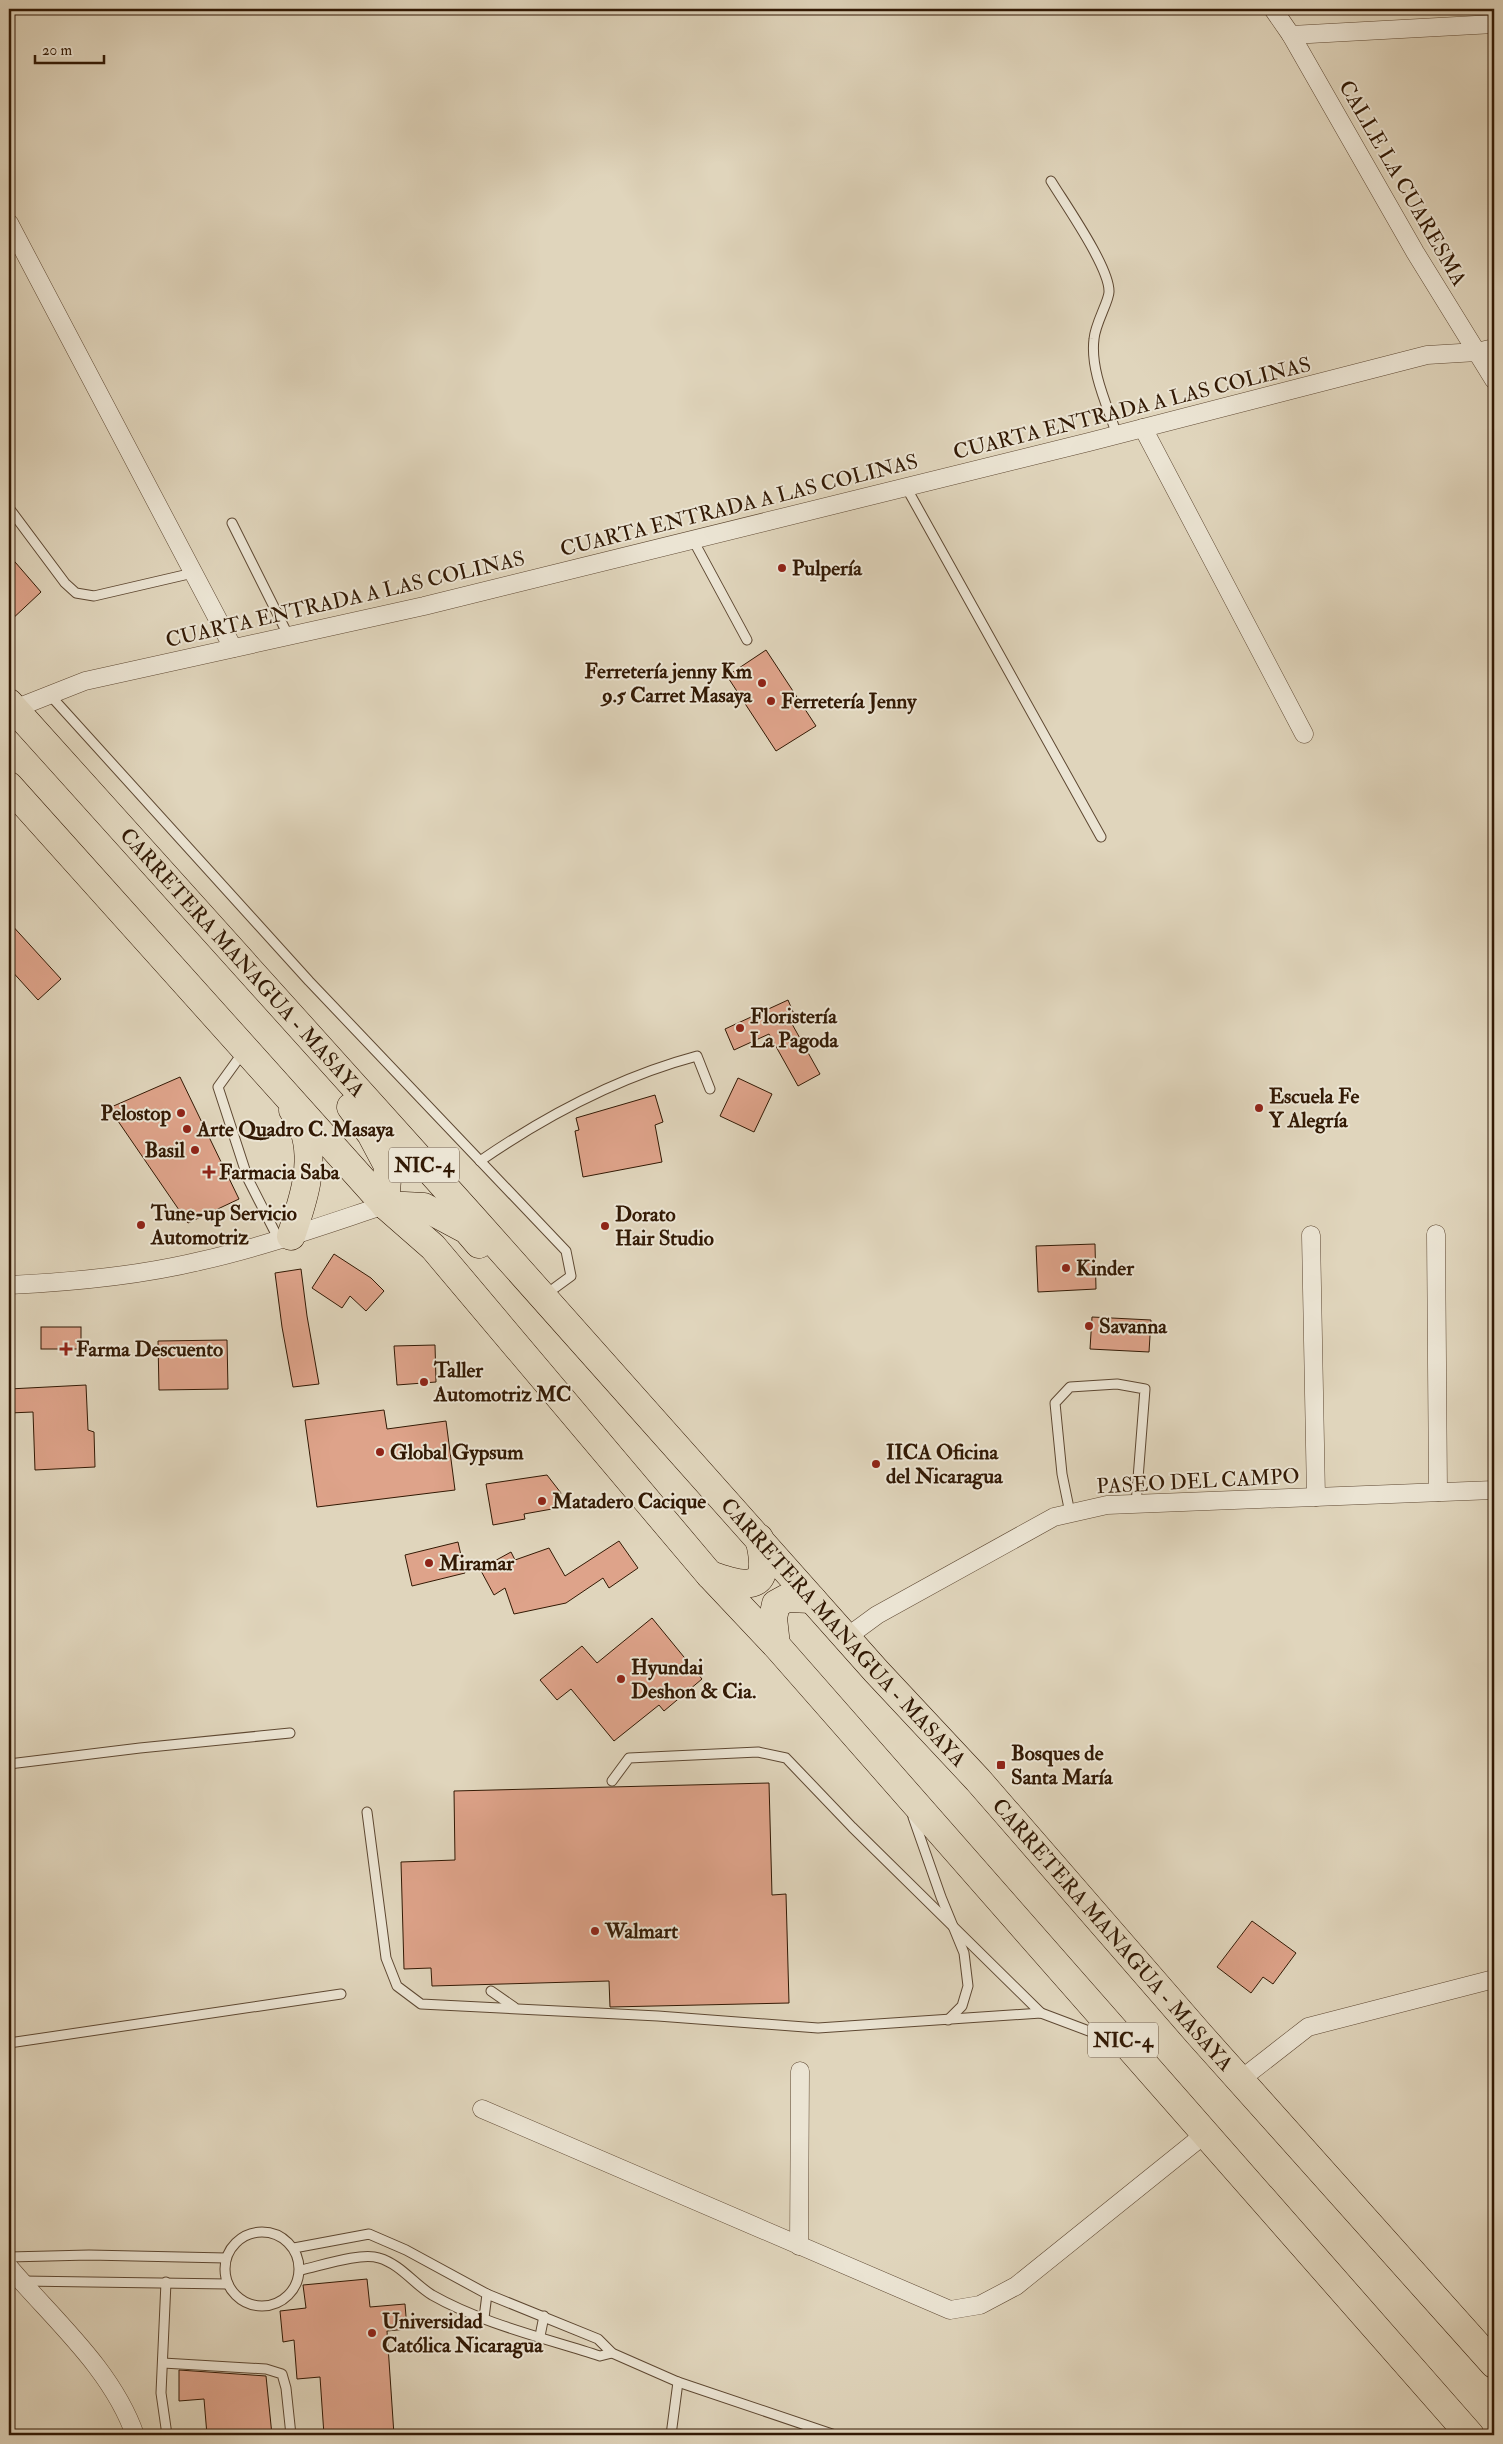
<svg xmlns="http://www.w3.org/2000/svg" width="1503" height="2444" font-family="'IM FELL Double Pica',serif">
  <rect width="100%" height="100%" fill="#e0d5bc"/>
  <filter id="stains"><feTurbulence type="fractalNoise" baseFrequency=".004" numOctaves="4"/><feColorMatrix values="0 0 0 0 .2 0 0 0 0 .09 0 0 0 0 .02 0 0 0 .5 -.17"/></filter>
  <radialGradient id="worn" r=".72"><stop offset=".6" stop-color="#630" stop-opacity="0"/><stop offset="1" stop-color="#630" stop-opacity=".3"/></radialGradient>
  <!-- building -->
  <g fill="#dea38a" stroke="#321904">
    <polygon points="9,555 41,592 9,622"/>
    <polygon points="766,650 816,726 776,751 727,676"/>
    <polygon points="9,922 61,979 38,1000 9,968"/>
    <polygon points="788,1000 797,1021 792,1024 820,1074 798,1086 769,1034 734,1050 725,1029"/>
    <polygon points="180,1077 239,1199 188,1223 109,1108"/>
    <polygon points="738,1078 772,1094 754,1132 720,1116"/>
    <polygon points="655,1095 663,1122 655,1125 662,1162 583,1177 575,1131 579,1130 576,1118"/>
    <polygon points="1095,1244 1096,1289 1038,1292 1036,1246"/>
    <polygon points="334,1254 371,1278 384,1291 366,1311 350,1296 342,1308 312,1288"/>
    <polygon points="301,1269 307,1316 319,1384 293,1387 282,1327 275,1273"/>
    <polygon points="1092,1317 1151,1320 1149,1352 1090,1349"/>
    <rect x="41" y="1327" width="40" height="22"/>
    <polygon points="227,1340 228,1389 159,1390 158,1341"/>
    <polygon points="435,1345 436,1382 397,1385 394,1346"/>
    <polygon points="86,1385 88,1430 94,1432 95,1467 35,1470 33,1412 9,1413 9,1389"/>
    <polygon points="384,1410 387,1429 446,1421 455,1490 317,1507 305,1420"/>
    <polygon points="547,1475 561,1493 552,1509 524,1514 525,1519 493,1525 486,1484"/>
    <polygon points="619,1541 638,1568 609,1588 603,1578 566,1603 514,1614 505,1588 494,1595 480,1569 511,1552 515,1560 549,1548 565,1576"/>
    <polygon points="458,1542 465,1573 412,1586 405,1555"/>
    <polygon points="652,1618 702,1679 664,1711 659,1705 614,1741 571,1689 557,1700 540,1680 582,1646 597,1663"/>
    <polygon points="769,1783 772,1895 786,1894 789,2003 610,2007 609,1981 432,1986 431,1968 404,1969 401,1862 455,1860 454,1791"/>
    <polygon points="1252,1921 1296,1953 1273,1984 1263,1977 1251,1993 1217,1967"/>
    <polygon points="367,2279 370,2307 405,2304 407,2329 387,2331 394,2435 324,2435 320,2377 297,2379 294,2340 283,2342 280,2311 306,2308 303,2285"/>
    <polygon points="179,2370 266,2376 272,2435 207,2435 204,2399 179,2401"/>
  </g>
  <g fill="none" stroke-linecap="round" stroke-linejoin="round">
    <!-- lane casing -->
    <g stroke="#5e4832" stroke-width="11">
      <g id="lane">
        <path d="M 1051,181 C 1065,204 1110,268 1109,292 C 1109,301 1095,324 1094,339 C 1090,370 1107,405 1117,435"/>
        <polyline points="906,487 1101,837"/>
        <polyline points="9,508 65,583 76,593 94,596 193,573"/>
        <polyline points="232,523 288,635"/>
        <polyline points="693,540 747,640"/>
        <polyline points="49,694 309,981 566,1251 571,1276 545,1295"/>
        <polyline points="244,1051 218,1087 248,1179 279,1240"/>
        <path d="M 480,1161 C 547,1115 618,1077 697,1056 L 710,1089"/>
        <polyline points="1070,1513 1062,1474 1055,1403 1070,1387 1117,1384 1145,1389 1136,1504"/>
        <polyline points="9,1764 140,1748 290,1733"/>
        <polyline points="612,1781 629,1758 758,1752 786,1758 852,1827 1041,2013"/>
        <polyline points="367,1812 386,1958 397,1986 421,2004 658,2016 818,2028 1041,2013 1110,2039"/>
        <polyline points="913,1817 941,1897 964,1953 968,1986 962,2006 948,2020"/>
        <polyline points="491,1991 514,2007"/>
        <polyline points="9,2043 341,1994"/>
        <circle cx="262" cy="2269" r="37"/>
        <polyline points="294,2248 369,2234 406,2250 487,2294 598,2339 612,2353 678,2382 835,2435"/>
        <polyline points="9,2257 89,2255 226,2258"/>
        <path d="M 301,2270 C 320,2266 361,2252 379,2258 C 400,2264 414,2284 432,2295 C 483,2324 545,2338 600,2356 L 612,2353"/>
        <polyline points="22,2281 228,2284"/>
        <polyline points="166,2282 161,2393 167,2435"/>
        <polyline points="484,2318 487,2294"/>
        <polyline points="540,2336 544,2316"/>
        <polyline points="163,2363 266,2369 282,2374 286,2388 291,2435"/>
        <polyline points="671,2435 678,2382"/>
      </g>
    </g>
    <!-- street casing -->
    <g stroke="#5e4832" stroke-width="19">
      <g id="street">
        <polyline points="1273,9 1291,35 1415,252 1494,380"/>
        <polyline points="1291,35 1494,24"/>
        <polyline points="9,223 233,648"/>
        <polyline points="1143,428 1304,734"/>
        <polyline points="14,709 85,681 424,606 1089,442 1427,355 1477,352 1494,348"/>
        <polyline points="1436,1234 1438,1492"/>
        <polyline points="1311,1235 1316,1497"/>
        <path d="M 9,1285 C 73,1282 138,1276 200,1261 C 263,1247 324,1225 385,1205"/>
        <polyline points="847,1637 877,1615 1054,1517 1107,1505 1494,1490"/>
        <polyline points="1240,2080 1308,2027 1494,1979"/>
        <polyline points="482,2109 950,2310 980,2305 1016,2286 1205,2134"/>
        <polyline points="799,2246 800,2071"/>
        <path d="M 9,2267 C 53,2319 112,2369 135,2435"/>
      </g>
    </g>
    <!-- highway casing -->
    <g stroke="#321904" stroke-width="29">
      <g id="highway">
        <path id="s1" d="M 9,703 L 471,1216 L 876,1671 L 978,1780 L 1198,2033 L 1494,2364"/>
        <polyline points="9,786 385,1205 433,1247 709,1574 776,1645 1470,2435"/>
        <polyline points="351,1107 371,1134 388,1166 385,1205"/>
        <polyline points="385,1205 424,1207 467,1230 479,1244"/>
        <path d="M 291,1236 C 302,1204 316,1164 304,1130 C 301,1123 297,1116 293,1110"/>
        <path d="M 710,1575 C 753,1590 772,1589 759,1538"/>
        <polyline points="776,1645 773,1618 776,1604 787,1598 812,1599"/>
      </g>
    </g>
    <!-- lane -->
    <use href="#lane" stroke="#ebe4d3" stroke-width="9"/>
    <!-- street -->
    <use href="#street" stroke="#ebe4d3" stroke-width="18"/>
    <!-- highway -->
    <use href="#highway" stroke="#e0d5bc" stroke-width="28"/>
  </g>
  <!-- markers -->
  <g fill="#8f2418" stroke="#ebe4d3" stroke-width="2">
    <circle cx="782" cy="568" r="5"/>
    <circle cx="762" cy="683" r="5"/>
    <circle cx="771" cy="701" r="5"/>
    <circle cx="740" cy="1028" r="5"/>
    <circle cx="1259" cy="1108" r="5"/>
    <circle cx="181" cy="1113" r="5"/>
    <circle cx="187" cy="1129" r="5"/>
    <circle cx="195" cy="1150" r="5"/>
    <path d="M206.5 1164.5h5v5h5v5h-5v5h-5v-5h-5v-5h5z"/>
    <circle cx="141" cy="1225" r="5"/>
    <circle cx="605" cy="1226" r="5"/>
    <circle cx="1066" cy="1268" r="5"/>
    <circle cx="1089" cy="1326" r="5"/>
    <path d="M63.5 1341.5h5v5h5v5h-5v5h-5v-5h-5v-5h5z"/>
    <circle cx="424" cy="1382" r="5"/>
    <circle cx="380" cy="1452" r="5"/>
    <circle cx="876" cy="1464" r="5"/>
    <circle cx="542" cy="1501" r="5"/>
    <circle cx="429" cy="1563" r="5"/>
    <circle cx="621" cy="1679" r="5"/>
    <rect x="996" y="1760" width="10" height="10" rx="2.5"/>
    <circle cx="595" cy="1931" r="5"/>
    <circle cx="372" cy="2333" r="5"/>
  </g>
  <g text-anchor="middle" stroke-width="4" stroke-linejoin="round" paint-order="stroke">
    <!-- shield labels -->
    <g fill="#ebe4d3" stroke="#6a5642" stroke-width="1">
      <rect x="389" y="1147.5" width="70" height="35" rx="4"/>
      <rect x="1088" y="2022.5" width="70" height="35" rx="4"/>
    </g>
    <g font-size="20" font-weight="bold" fill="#321904">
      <text x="424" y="1172">NIC-4</text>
      <text x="1123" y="2047">NIC-4</text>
    </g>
    <!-- street labels -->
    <g font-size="21" fill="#321904" stroke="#ebe4d3">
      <text transform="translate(1403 183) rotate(60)" y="7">CALLE LA CUARESMA</text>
      <text transform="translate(1132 408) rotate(-14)" y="7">CUARTA ENTRADA A LAS COLINAS</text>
      <text transform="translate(739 505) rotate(-14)" y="7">CUARTA ENTRADA A LAS COLINAS</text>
      <text transform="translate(345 599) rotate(-13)" y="7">CUARTA ENTRADA A LAS COLINAS</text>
      <text dy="7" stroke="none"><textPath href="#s1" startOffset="349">CARRETERA MANAGUA - MASAYA</textPath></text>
      <text transform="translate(1198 1481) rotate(-3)" y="7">PASEO DEL CAMPO</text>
      <text dy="7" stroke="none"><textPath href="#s1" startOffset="1249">CARRETERA MANAGUA - MASAYA</textPath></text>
      <text dy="7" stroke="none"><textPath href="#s1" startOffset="1654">CARRETERA MANAGUA - MASAYA</textPath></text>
    </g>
    <!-- poi labels -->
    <g font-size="21" font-weight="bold" fill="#321904" stroke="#ebe4d3" text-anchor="start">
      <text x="792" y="575">Pulpería</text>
      <text x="752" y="678" text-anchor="end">Ferretería jenny Km<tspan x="752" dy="24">9.5 Carret Masaya</tspan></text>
      <text x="781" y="708">Ferretería Jenny</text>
      <text x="750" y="1023">Floristería<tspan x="750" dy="24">La Pagoda</tspan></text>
      <text x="1269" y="1103">Escuela Fe<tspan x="1269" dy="24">Y Alegría</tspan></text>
      <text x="171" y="1120" text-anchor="end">Pelostop</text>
      <text x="197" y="1136">Arte Quadro C. Masaya</text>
      <text x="185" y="1157" text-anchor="end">Basil</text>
      <text x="219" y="1179">Farmacia Saba</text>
      <text x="151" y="1220">Tune-up Servicio<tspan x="151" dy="24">Automotriz</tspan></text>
      <text x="615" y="1221">Dorato<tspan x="615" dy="24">Hair Studio</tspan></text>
      <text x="1076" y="1275">Kinder</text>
      <text x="1099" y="1333">Savanna</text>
      <text x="76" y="1356">Farma Descuento</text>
      <text x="434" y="1377">Taller<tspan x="434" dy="24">Automotriz MC</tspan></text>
      <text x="390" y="1459">Global Gypsum</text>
      <text x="886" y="1459">IICA Oficina<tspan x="886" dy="24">del Nicaragua</tspan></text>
      <text x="552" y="1508">Matadero Cacique</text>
      <text x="439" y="1570">Miramar</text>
      <text x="631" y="1674">Hyundai<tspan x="631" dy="24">Deshon &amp; Cia.</tspan></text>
      <text x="1011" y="1760">Bosques de<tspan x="1011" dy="24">Santa María</tspan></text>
      <text x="605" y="1938">Walmart</text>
      <text x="382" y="2328">Universidad<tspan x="382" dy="24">Católica Nicaragua</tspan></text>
    </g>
  </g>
  <!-- margin -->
  <rect width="1503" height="2444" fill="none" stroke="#e0d5bc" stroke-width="30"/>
  <rect x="10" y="10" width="1483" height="2424" fill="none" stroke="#321904" stroke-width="2.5"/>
  <rect x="15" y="15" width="1473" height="2414" fill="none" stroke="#321904"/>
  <!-- scale -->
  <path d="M35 55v8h69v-8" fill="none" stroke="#321904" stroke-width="2.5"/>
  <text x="42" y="55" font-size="15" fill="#321904" stroke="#ebe4d3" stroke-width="4" paint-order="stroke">20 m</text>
  <rect width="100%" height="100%" filter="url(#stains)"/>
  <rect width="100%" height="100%" fill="url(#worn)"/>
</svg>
